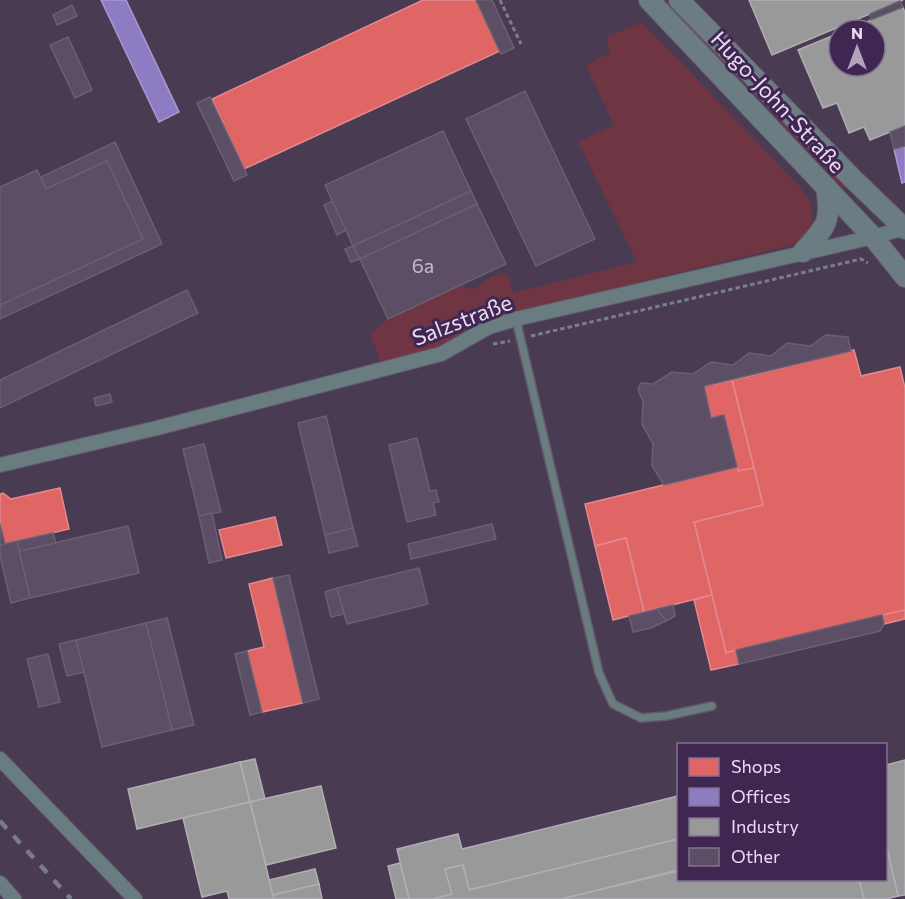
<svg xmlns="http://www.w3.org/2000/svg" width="905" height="899" font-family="Commissioner,sans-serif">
  <rect width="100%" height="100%" fill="#493b52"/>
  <!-- green -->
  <g fill="#703542">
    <polygon points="663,0 669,0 733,67 733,70 730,70"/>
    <path d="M 642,22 L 799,186 L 811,203 L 812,220 L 817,222 L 800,243 L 474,323 C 444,349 420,354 382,364 L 370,335 L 388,319 L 462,284 L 465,289 L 469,287 L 472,290 L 491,277 L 507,273 L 513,293 L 637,262 L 578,142 L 614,125 L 586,65 L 610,53 L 606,37 Z"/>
    <polygon points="777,114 846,186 845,188 842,187 776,118"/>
  </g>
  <!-- shops -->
  <g fill="#e06666" stroke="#e38991" stroke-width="1.5">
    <polygon points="423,0 476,0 500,51 244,169 212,99"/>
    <polygon points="854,350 861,376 900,367 905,388 905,610 726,653 694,522 763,505 732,380"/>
    <polygon points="732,380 754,468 738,471 724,415 711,418 704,386"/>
    <polygon points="737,467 738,471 754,468 763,505 694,522 712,595 644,612 626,538 595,546 585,504"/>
    <polygon points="60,488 69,529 5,544 0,524 0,494 3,493 11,499"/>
    <polygon points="275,517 282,545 226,558 219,530"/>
    <polygon points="626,538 644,612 613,620 595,546"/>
    <polygon points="273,578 303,703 262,712 247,651 264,647 249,584"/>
    <polygon points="712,595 726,653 736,650 739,664 711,670 694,600"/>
    <polygon points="905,610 905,619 884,624 882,615"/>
  </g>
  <!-- offices -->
  <g fill="#8e7cc3" stroke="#aa98d2" stroke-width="1.5">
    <polygon points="101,0 126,0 179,112 159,122"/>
    <polygon points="905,146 905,182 902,183 894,149"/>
  </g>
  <!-- industry -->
  <g fill="#999" stroke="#b1adb5" stroke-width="1.5">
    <polygon points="749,0 903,0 772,55"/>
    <polygon points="903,7 905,13 905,126 870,140 864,127 849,133 837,103 823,108 798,50 839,33 839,66 875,66 875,30 847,30"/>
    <polygon points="255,759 265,799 250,802 240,762"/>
    <polygon points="905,760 905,895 898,896 886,844 886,765"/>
    <polygon points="240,762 250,802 137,829 128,789"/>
    <polygon points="321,786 336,848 266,865 250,802"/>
    <polygon points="678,796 678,839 469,890 463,865 445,869 452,894 433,899 409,899 397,849 458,834 462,849"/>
    <polygon points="250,802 274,899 229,899 227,891 202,897 183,818"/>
    <polygon points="678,839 678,870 561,899 433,899 452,894 445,869 463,865 469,890"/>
    <polygon points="886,844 898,896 887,899 864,899 859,880 886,880"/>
    <polygon points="400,863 409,899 396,899 388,866"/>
    <polygon points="315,869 319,884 273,895 269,880"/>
    <polygon points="678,871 678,880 859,880 864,899 562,899"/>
    <polygon points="319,884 322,899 274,899 273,895"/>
  </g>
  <!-- building -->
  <g fill="#5c4f65" stroke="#6b5f72" stroke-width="1.5">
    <polygon points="476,0 492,0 514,48 501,54"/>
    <polygon points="900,1 903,7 871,20 870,14"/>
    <polygon points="72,5 77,16 57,25 53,15"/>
    <polygon points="68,37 92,90 75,98 50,45"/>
    <polygon points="525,91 595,239 536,266 466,119"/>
    <polygon points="210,97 247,175 234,181 197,103"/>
    <polygon points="905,126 905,146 894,149 890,132"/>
    <polygon points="443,131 471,191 353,246 325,185"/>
    <polygon points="115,142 162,244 0,319 0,305 143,239 107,161 46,189 41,177"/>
    <polygon points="107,161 143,239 0,305 0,187 37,170 46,189"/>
    <polygon points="471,191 477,204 360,259 353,246"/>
    <polygon points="332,201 346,230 337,235 324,205"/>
    <polygon points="477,204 506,264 388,319 360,259"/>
    <polygon points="353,246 360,259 351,262 345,249"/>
    <polygon points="187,290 198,313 0,408 0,380"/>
    <polygon points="826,335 848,337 851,351 704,386 711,418 724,415 737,467 664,485 652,466 653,444 642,424 643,402 638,389 641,383 653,384 672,372 693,374 711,362 733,365 749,353 771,356 787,343 810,346"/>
    <polygon points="110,394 112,402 96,406 94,398"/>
    <polygon points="326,416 353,528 325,535 298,423"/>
    <polygon points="417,438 430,491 436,490 439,502 433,503 436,515 407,522 389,445"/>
    <polygon points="204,444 221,512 199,516 183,449"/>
    <polygon points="212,513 222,560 209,563 199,516"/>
    <polygon points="0,524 5,544 0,545"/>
    <polygon points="492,524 496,539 411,559 408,544"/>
    <polygon points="128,526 139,573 30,598 19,551"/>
    <polygon points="353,528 358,546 329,553 325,535"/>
    <polygon points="53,533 56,543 19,551 17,541"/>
    <polygon points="17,541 30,598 11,603 0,556 0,545"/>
    <polygon points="419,568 428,604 347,624 337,588"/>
    <polygon points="289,575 319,699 303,703 273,578"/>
    <polygon points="337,588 344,614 331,617 325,592"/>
    <polygon points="673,605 675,616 666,621 657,609"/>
    <polygon points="657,609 666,621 651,628 633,632 629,616"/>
    <polygon points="882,615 884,624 880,631 739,664 736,650"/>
    <polygon points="167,618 194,725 172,730 146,623"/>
    <polygon points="146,623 172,730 102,747 76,640"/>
    <polygon points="76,640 84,672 67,676 59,644"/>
    <polygon points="247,651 262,712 250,715 235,654"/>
    <polygon points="48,654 60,702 39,707 27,659"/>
  </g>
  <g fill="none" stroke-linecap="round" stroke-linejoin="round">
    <!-- service casing -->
    <g stroke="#65596e" stroke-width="10">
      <polyline id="service" points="516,319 599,673 613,704 641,718 666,716 712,706"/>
    </g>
    <!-- minor casing -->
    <g stroke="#65596e" stroke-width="16">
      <g id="minor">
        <polyline points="0,465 157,428 441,354 489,327 516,319 873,237 905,228"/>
        <polyline points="0,759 135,899"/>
        <polyline points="0,883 14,899"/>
      </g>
    </g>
    <!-- secondary casing -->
    <g stroke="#65596e" stroke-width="22">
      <g id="secondary">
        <polyline points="649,0 873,237 905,277"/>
        <polyline points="679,0 853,179 905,229"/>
        <path d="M 803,252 C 826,226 832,223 826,187"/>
      </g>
    </g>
    <!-- path -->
    <g stroke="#788087" stroke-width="3" stroke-dasharray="4.5 3" stroke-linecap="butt">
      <polyline points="500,0 521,44"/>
      <polyline points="531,336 861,259 868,263"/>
      <polyline points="493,344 510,341"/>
    </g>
    <!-- service -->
    <use href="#service" stroke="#697c7f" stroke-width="7"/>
    <!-- minor -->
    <use href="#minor" stroke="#697c7f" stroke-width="14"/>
    <!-- secondary -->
    <use href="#secondary" stroke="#6b7d83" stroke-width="20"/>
    <!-- rail -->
    <polyline stroke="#797d86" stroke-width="4.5" stroke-dasharray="10 10" stroke-linecap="butt" points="0,821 71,899"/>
  </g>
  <g text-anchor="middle" stroke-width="6" stroke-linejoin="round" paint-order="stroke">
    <!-- number labels -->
    <g font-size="20" fill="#c6b8d1">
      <text x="423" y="273">6a</text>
    </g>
    <!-- street labels -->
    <g font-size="22" fill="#eadbf5" stroke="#402751">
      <text transform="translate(778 102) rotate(47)" y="8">Hugo-John-Straße</text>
      <text transform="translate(462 320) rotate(-21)" y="8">Salzstraße</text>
    </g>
  </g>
  <!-- legend -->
  <rect x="677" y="743" width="210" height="138" fill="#402751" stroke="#846f93" stroke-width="1.5"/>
  <rect x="689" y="758" width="30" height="18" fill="#e06666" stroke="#846f93" stroke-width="1.5"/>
  <text x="731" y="773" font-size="18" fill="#eadbf5">Shops</text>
  <rect x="689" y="788" width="30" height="18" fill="#8e7cc3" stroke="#846f93" stroke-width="1.5"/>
  <text x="731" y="803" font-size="18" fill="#eadbf5">Offices</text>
  <rect x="689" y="818" width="30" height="18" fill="#999999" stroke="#846f93" stroke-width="1.5"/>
  <text x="731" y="833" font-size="18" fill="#eadbf5">Industry</text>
  <rect x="689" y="848" width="30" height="18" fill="#5c4f65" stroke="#846f93" stroke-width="1.5"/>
  <text x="731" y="863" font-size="18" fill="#eadbf5">Other</text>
  <!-- north arrow -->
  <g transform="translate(857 48)"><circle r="28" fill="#402751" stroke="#846f93" stroke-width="1.5"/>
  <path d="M0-4.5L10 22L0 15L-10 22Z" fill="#b2a3bc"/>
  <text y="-9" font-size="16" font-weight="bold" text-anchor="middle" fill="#eadbf5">N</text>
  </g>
</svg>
